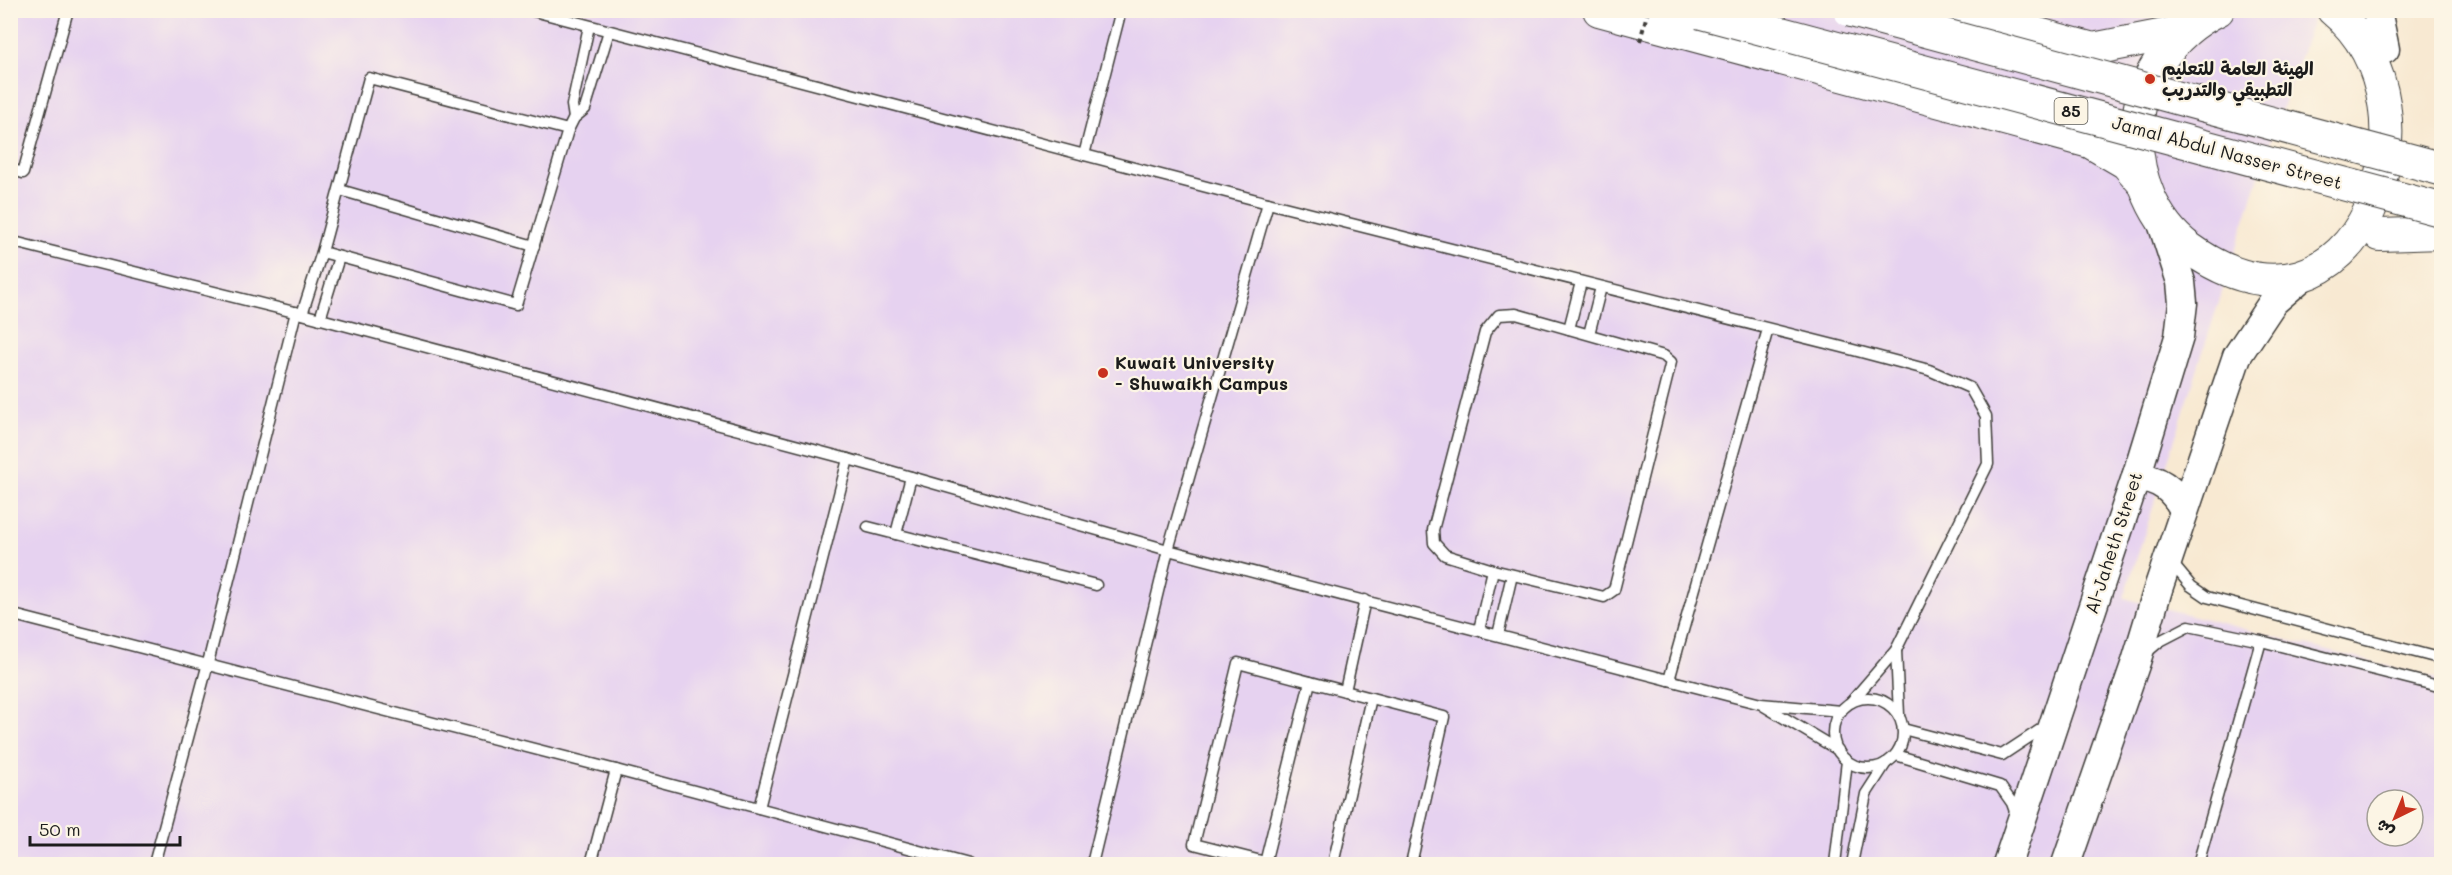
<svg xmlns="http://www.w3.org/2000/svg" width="2452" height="875" font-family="Mali,'Playpen Sans Arabic',sans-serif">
  <rect width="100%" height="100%" fill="#fcf5e5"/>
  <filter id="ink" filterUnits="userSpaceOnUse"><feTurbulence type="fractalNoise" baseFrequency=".0167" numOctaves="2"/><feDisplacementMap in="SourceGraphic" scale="12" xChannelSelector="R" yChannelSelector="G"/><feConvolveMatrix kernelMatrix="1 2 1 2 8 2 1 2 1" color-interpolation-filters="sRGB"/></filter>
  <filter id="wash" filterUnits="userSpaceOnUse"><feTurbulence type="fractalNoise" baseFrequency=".008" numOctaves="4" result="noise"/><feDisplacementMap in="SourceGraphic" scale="24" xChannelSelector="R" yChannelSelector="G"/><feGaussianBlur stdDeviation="1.35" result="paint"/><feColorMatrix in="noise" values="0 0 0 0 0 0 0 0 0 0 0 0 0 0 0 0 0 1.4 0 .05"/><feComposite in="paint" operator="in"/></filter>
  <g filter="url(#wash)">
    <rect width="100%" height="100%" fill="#f8e9d2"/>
    <!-- built -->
    <path fill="#e6d2f0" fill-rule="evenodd" d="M 10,11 L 2316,11 L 2268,148 L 2124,598 L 2441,680 L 2441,864 L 11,864 ZM 2377,800 L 2413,800 L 2413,836 L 2377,836 Z"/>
  </g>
  <g filter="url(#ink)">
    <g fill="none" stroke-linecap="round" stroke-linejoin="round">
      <!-- service casing -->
      <g stroke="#3d3b37" stroke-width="13">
        <g id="service">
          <polyline points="530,10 1268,203 1842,347 1929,370 1970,388 1986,416 1988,464 1896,650 1851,702"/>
          <polyline points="574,118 572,105 589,26"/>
          <polyline points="1084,155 1121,10"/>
          <polyline points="10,169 23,173 68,10"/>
          <polyline points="340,190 534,246"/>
          <polyline points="10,241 302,314 848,459 1168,550 1761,704 1841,711"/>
          <polyline points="322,252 516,305 568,130 574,118 585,109 609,31"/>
          <polyline points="302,314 322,252 369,78 568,130"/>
          <polygon points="1516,314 1664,356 1671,362 1614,590 1604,597 1493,570 1445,555 1434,543 1433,530 1485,332 1499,315"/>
          <polyline points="320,319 339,257"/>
          <polyline points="1569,329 1581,282"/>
          <polyline points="1589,334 1601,287"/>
          <polyline points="868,527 1096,585"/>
          <polyline points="896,534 911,477"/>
          <polyline points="2171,562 2191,586 2207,597 2442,659"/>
          <polyline points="10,614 616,770 968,864"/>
          <polyline points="1479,630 1493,570"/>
          <polyline points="1498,635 1512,575"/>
          <polyline points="1896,650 1899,715"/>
          <polyline points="2147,652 2160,641 2189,626 2261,641 2442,687"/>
          <polyline points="1669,680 1768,329"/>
          <polyline points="1345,691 1365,600"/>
          <circle cx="1868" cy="733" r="35"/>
          <polyline points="1764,706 1838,750"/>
          <polyline points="1903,729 2002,755 2046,726"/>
          <polyline points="1896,755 2000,786 2012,803 2017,817"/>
          <polyline points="759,808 848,459"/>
          <polyline points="1265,863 1310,682"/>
          <polyline points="154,864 207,667 296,312"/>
          <polyline points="591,864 616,770"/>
          <polyline points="1092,864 1168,550 1268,203"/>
          <polyline points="1273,864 1194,844 1238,663 1444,717 1411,864"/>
          <polyline points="1333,864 1371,698"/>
          <polyline points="1835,864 1847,761"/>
          <polyline points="1852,864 1866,794 1886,763"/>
          <polyline points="2198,864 2261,641"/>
        </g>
      </g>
      <!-- tertiary casing -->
      <g stroke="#3d3b37" stroke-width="31">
        <g id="tertiary">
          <polyline points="2377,10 2385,49"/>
          <path d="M 2136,477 C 2160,478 2174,490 2184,510"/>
          <polyline points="2007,864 2136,477 2179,337 2183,303 2181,282 2161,220"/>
          <polyline points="2066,864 2136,662 2159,586 2237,356 2273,302 2302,277"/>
        </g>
      </g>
      <!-- secondary casing -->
      <g stroke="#3d3b37" stroke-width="34">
        <g id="secondary">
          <polyline points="1599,10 2090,142 2126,163 2144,184"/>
          <polyline points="1951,10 2093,49 2185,31"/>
          <path d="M 2218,10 C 2171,33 2138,80 2137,132 C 2135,175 2154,222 2189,248 C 2358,370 2452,108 2333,10"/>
          <polyline points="2380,235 2442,233"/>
        </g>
      </g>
      <!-- service -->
      <use href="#service" stroke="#fff" stroke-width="10"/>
      <!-- tertiary -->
      <use href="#tertiary" stroke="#fff" stroke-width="28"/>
      <!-- secondary -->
      <use href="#secondary" stroke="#fff" stroke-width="32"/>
      <!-- trunk-bridge casing -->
      <g stroke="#3d3b37" stroke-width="35" stroke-linecap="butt">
        <g id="trunk-bridge">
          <polyline points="1850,10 2442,169"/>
          <polyline points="1700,12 2442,210"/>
        </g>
      </g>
      <!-- path-bridge -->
      <polyline stroke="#3d3b37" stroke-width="4" stroke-dasharray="4.5 4.5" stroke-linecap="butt" points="1640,41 1648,10"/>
      <!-- trunk-bridge -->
      <use href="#trunk-bridge" stroke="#fff" stroke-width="33"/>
    </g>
  </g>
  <!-- markers -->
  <g fill="#c8321e" stroke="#fcf5e5" stroke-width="2">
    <circle cx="2150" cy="79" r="6"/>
    <circle cx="1103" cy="373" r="6"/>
  </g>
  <g text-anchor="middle" stroke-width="4.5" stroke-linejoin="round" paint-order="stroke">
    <!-- shield labels -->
    <rect fill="#fcf5e5" stroke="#5f5d58" stroke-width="1.5" x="2054.5" y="98" width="33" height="26" rx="4.5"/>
    <g font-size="16" font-weight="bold" fill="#1c1c1c">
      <text x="2071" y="117">85</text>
    </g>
    <!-- poi labels -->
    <g font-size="18" font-weight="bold" fill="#1c1c1c" stroke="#fcf5e5" text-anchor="start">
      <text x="2162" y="75">الهيئة العامة للتعليم<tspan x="2162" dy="21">التطبيقي والتدريب</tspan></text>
      <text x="1115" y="369">Kuwait University<tspan x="1115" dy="21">- Shuwaikh Campus</tspan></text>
    </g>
    <!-- street labels -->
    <g font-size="18" fill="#1c1c1c" stroke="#fcf5e5">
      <text transform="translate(2227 153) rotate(15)" y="6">Jamal Abdul Nasser Street</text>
      <text transform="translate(2114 543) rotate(-72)" y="6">Al-Jaheth Street</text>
    </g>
  </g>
  <!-- margin -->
  <rect width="2452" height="875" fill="none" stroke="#fcf5e5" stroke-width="36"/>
  <!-- north arrow -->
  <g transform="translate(2395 818) rotate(223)"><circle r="28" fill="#fcf5e5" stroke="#a29e95" stroke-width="1.5"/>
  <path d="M0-4.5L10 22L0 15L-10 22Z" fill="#c8321e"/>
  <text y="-9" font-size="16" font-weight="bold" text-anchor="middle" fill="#1c1c1c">ش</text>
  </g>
  <!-- scale -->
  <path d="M30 836v9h150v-9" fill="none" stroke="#1c1c1c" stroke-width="3"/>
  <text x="39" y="836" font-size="18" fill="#1c1c1c" stroke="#fcf5e5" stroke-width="4.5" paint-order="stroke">50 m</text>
</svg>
